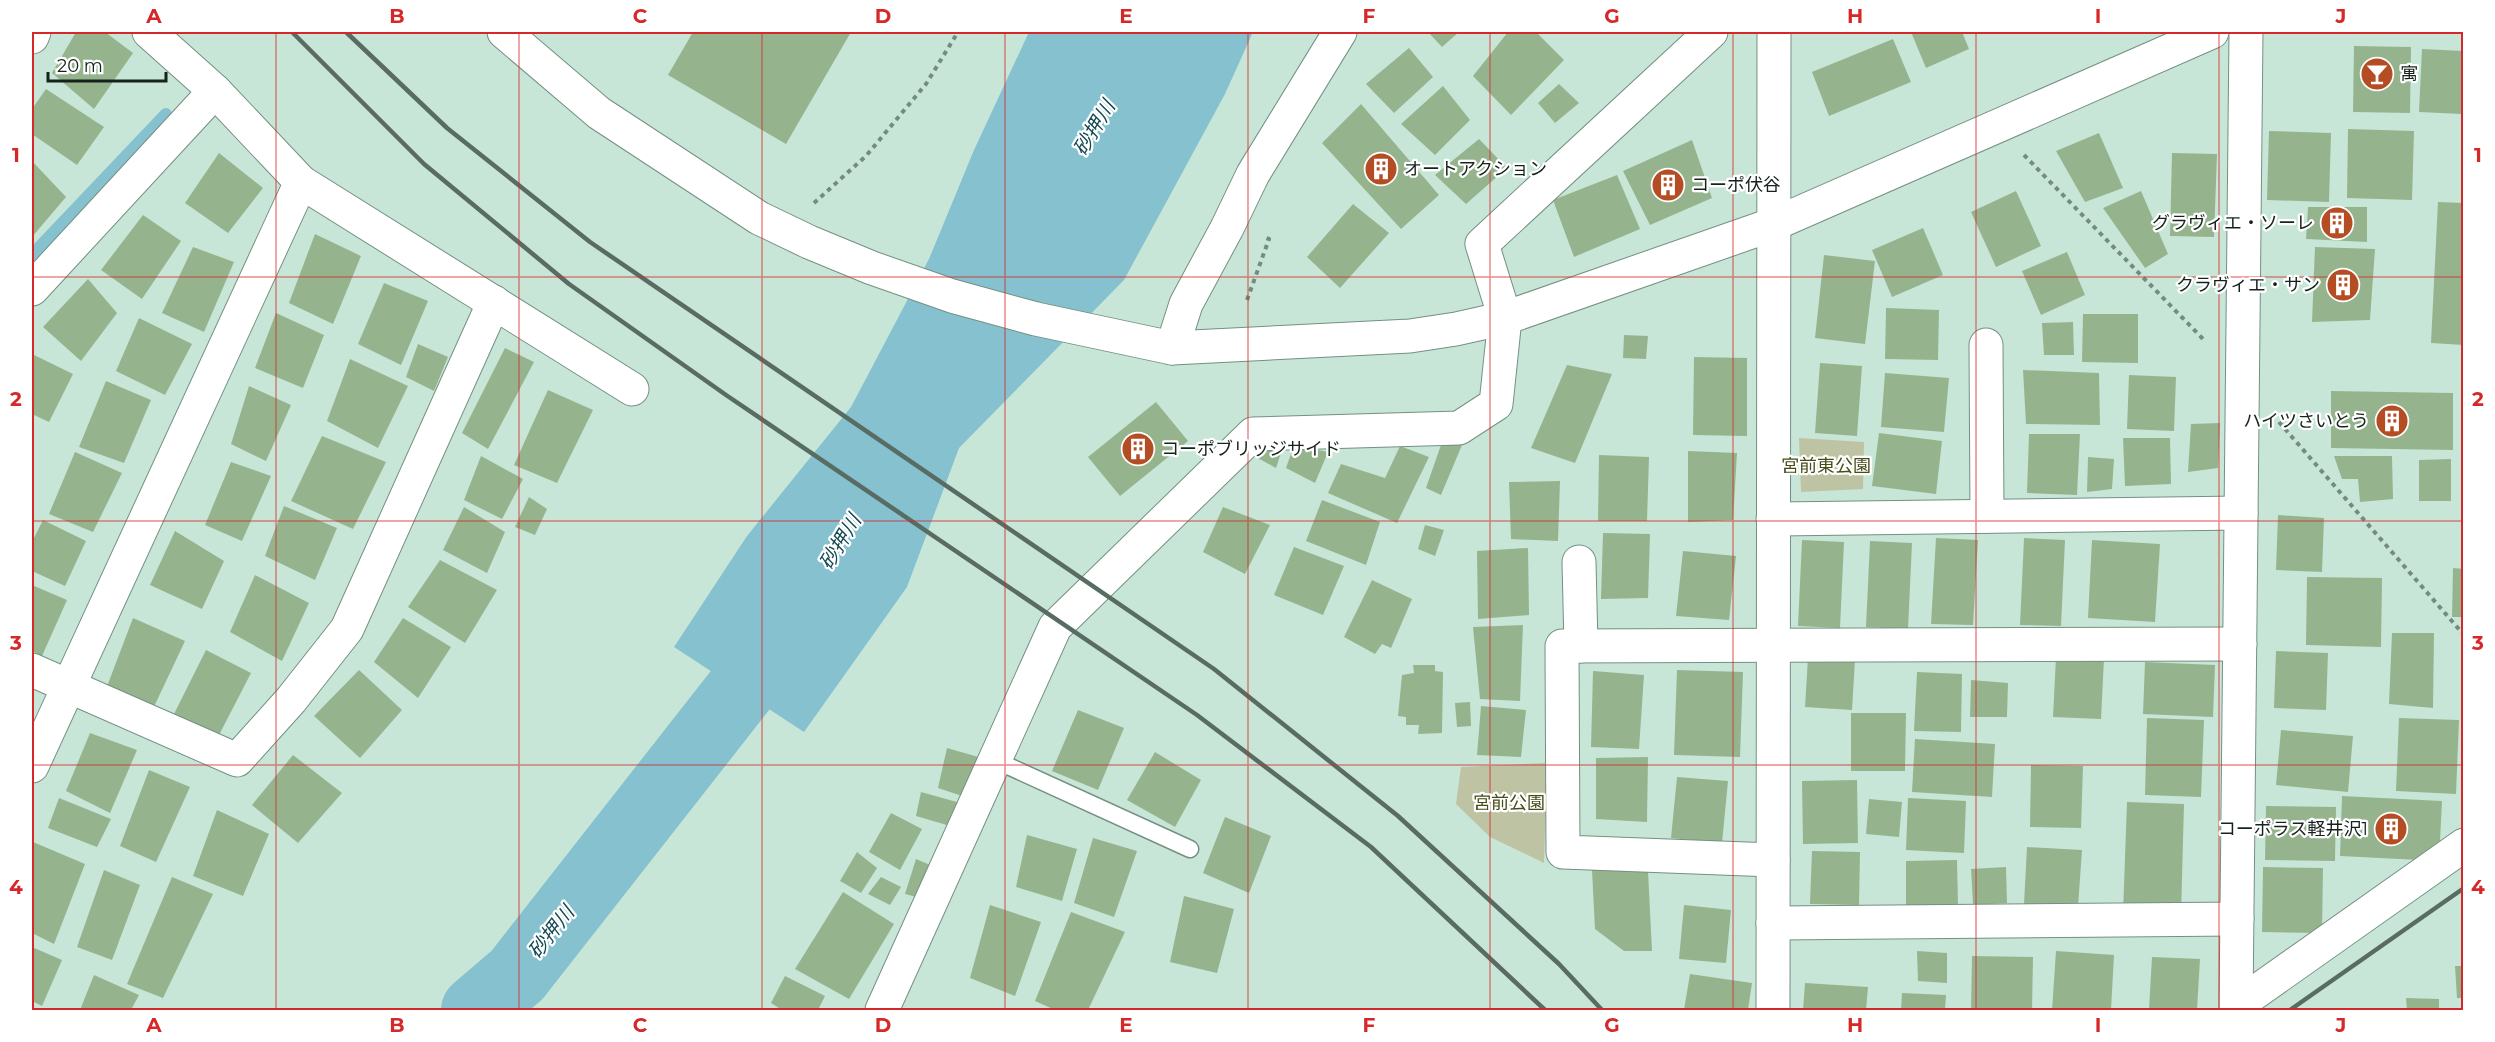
<svg xmlns="http://www.w3.org/2000/svg" width="2495" height="1042" font-family="Montserrat,'Noto Sans JP',sans-serif">
  <rect width="100%" height="100%" fill="#c8e6d7"/>
  <!-- green -->
  <g fill="#bec3a3">
    <polygon points="1799,438 1864,442 1863,489 1801,492"/>
    <polygon points="1547,763 1544,863 1490,837 1456,804 1461,767"/>
  </g>
  <!-- water -->
  <polygon fill="#86c1cf" points="1029,32 1253,32 1225,94 1124,280 959,448 907,587 804,732 674,647 747,536 851,407 929,259 974,150"/>
  <g fill="none" stroke-linecap="round" stroke-linejoin="round">
    <!-- stream -->
    <polyline stroke="#86c1cf" stroke-width="12" points="32,255 166,114"/>
    <!-- river -->
    <polyline stroke="#86c1cf" stroke-width="70" points="476,1010 517,975 785,633 798,612"/>
  </g>
  <!-- building -->
  <g fill="#95b48e">
    <polygon points="76,32 105,32 133,53 94,109 52,73"/>
    <polygon points="693,32 851,32 786,144 668,75"/>
    <polygon points="1428,32 1459,32 1442,47"/>
    <polygon points="1508,32 1536,32 1564,60 1511,115 1473,76"/>
    <polygon points="1911,32 1962,32 1969,49 1926,68"/>
    <polygon points="1893,39 1911,82 1829,116 1812,72"/>
    <polygon points="2354,46 2411,47 2410,113 2353,112"/>
    <polygon points="1409,48 1433,77 1394,113 1366,84"/>
    <polygon points="2422,49 2464,51 2461,114 2419,112"/>
    <polygon points="1559,84 1579,103 1555,123 1538,103"/>
    <polygon points="1443,86 1470,120 1435,155 1401,124"/>
    <polygon points="46,89 104,127 77,165 32,134 32,109"/>
    <polygon points="1361,104 1439,195 1401,229 1322,143"/>
    <polygon points="2348,129 2414,131 2412,200 2347,198"/>
    <polygon points="2269,131 2331,133 2329,202 2267,200"/>
    <polygon points="2099,133 2123,188 2085,202 2056,151"/>
    <polygon points="1479,139 1507,168 1466,204 1435,175"/>
    <polygon points="1692,140 1712,198 1650,225 1623,171"/>
    <polygon points="219,153 263,188 228,233 185,203"/>
    <polygon points="2172,153 2217,154 2214,237 2170,236"/>
    <polygon points="32,161 66,197 32,237"/>
    <polygon points="1617,175 1640,229 1574,257 1553,200"/>
    <polygon points="2016,191 2041,246 1996,267 1971,212"/>
    <polygon points="2141,191 2168,254 2145,268 2103,208"/>
    <polygon points="2438,202 2464,203 2464,345 2431,343"/>
    <polygon points="1353,204 1389,233 1340,288 1307,257"/>
    <polygon points="2308,207 2367,207 2367,242 2306,239"/>
    <polygon points="143,215 181,241 142,299 101,270"/>
    <polygon points="1923,228 1943,275 1892,297 1872,250"/>
    <polygon points="315,234 361,256 333,324 289,303"/>
    <polygon points="193,247 234,262 204,332 162,313"/>
    <polygon points="2315,247 2375,249 2370,320 2312,322"/>
    <polygon points="2067,252 2085,295 2041,315 2022,271"/>
    <polygon points="1824,255 1875,261 1865,344 1815,338"/>
    <polygon points="88,279 117,313 81,361 43,327"/>
    <polygon points="384,283 428,301 401,365 358,344"/>
    <polygon points="1886,308 1939,310 1938,360 1885,359"/>
    <polygon points="276,313 324,335 303,388 255,368"/>
    <polygon points="2083,314 2138,314 2138,363 2082,362"/>
    <polygon points="139,318 192,344 165,395 116,371"/>
    <polygon points="2073,322 2074,355 2044,355 2042,323"/>
    <polygon points="1624,335 1648,336 1646,359 1623,358"/>
    <polygon points="418,344 448,357 434,391 406,377"/>
    <polygon points="505,348 534,362 488,449 462,433"/>
    <polygon points="32,354 73,374 49,422 32,414"/>
    <polygon points="1694,357 1747,358 1747,436 1693,435"/>
    <polygon points="350,359 408,386 378,448 327,421"/>
    <polygon points="1820,363 1862,366 1857,436 1815,433"/>
    <polygon points="1567,365 1612,374 1575,463 1531,448"/>
    <polygon points="2023,370 2099,373 2100,425 2026,424"/>
    <polygon points="1885,373 1949,378 1944,432 1881,427"/>
    <polygon points="2129,375 2176,377 2174,431 2127,429"/>
    <polygon points="106,381 151,400 124,463 79,447"/>
    <polygon points="249,386 291,405 266,461 231,444"/>
    <polygon points="548,390 593,410 557,483 514,465"/>
    <polygon points="2331,391 2453,393 2453,450 2331,448"/>
    <polygon points="1156,402 1188,441 1120,496 1088,457"/>
    <polygon points="2220,423 2218,468 2188,472 2191,424"/>
    <polygon points="1879,433 1942,441 1936,494 1872,486"/>
    <polygon points="2029,434 2080,434 2077,495 2027,493"/>
    <polygon points="322,436 386,462 353,529 291,501"/>
    <polygon points="2123,438 2170,438 2171,484 2125,486"/>
    <polygon points="1443,439 1462,445 1441,495 1426,488"/>
    <polygon points="1262,443 1284,444 1276,468 1252,455"/>
    <polygon points="1294,445 1328,452 1315,483 1286,468"/>
    <polygon points="1400,446 1429,457 1397,523 1328,493 1341,464 1385,478"/>
    <polygon points="1688,451 1737,453 1733,520 1688,522"/>
    <polygon points="75,452 122,473 93,532 49,514"/>
    <polygon points="1599,455 1649,457 1647,521 1598,521"/>
    <polygon points="481,456 523,479 502,519 464,500"/>
    <polygon points="2334,456 2392,456 2393,499 2360,502 2358,479 2342,479"/>
    <polygon points="2088,457 2114,459 2112,489 2087,492"/>
    <polygon points="2451,459 2451,501 2419,501 2419,460"/>
    <polygon points="231,462 271,476 242,541 205,525"/>
    <polygon points="1560,481 1558,541 1511,539 1509,482"/>
    <polygon points="529,497 547,509 535,535 515,527"/>
    <polygon points="1322,500 1380,522 1366,565 1306,541"/>
    <polygon points="284,506 337,528 315,580 265,556"/>
    <polygon points="464,507 505,532 487,573 443,550"/>
    <polygon points="1223,507 1270,525 1245,574 1203,552"/>
    <polygon points="2278,515 2324,518 2322,572 2276,570"/>
    <polygon points="43,520 86,541 65,586 32,571 32,542"/>
    <polygon points="1425,525 1444,530 1435,556 1418,549"/>
    <polygon points="175,531 224,561 202,609 150,585"/>
    <polygon points="1603,533 1650,534 1648,598 1601,599"/>
    <polygon points="1936,538 1978,540 1973,625 1931,624"/>
    <polygon points="2024,538 2065,540 2061,626 2020,625"/>
    <polygon points="1802,540 1844,542 1840,628 1798,626"/>
    <polygon points="2092,540 2160,544 2155,622 2088,618"/>
    <polygon points="1870,541 1912,543 1908,629 1866,627"/>
    <polygon points="1294,547 1344,566 1323,615 1274,595"/>
    <polygon points="1528,548 1529,615 1478,619 1477,551"/>
    <polygon points="1683,551 1736,556 1729,620 1676,616"/>
    <polygon points="440,560 497,590 465,643 408,607"/>
    <polygon points="2453,568 2464,569 2464,617 2452,617"/>
    <polygon points="255,575 309,603 282,661 230,632"/>
    <polygon points="2307,577 2382,578 2381,647 2306,645"/>
    <polygon points="1372,580 1412,599 1391,648 1382,644 1375,654 1344,637"/>
    <polygon points="32,585 67,600 42,656 32,651"/>
    <polygon points="133,618 185,641 152,711 106,689"/>
    <polygon points="403,618 451,647 418,698 374,662"/>
    <polygon points="1523,625 1520,701 1480,699 1473,627"/>
    <polygon points="2392,633 2434,633 2433,708 2389,704"/>
    <polygon points="206,650 251,673 218,737 172,718"/>
    <polygon points="2276,651 2328,653 2326,710 2274,708"/>
    <polygon points="1808,657 1855,660 1852,710 1805,707"/>
    <polygon points="2056,657 2104,659 2101,719 2053,717"/>
    <polygon points="2145,662 2215,665 2213,717 2143,714"/>
    <polygon points="1413,665 1435,665 1435,671 1443,672 1442,733 1418,734 1419,725 1406,725 1406,717 1398,716 1402,675 1414,673"/>
    <polygon points="359,670 402,710 360,758 314,716"/>
    <polygon points="1677,670 1743,672 1740,757 1674,755"/>
    <polygon points="1593,671 1644,675 1639,749 1591,747"/>
    <polygon points="1917,672 1962,674 1961,732 1914,731"/>
    <polygon points="1971,680 2008,683 2007,717 1970,717"/>
    <polygon points="1470,702 1471,726 1457,727 1455,703"/>
    <polygon points="1481,706 1526,710 1521,757 1477,755"/>
    <polygon points="1078,710 1124,728 1098,790 1052,771"/>
    <polygon points="1851,713 1906,713 1905,771 1851,771"/>
    <polygon points="2147,718 2204,720 2201,797 2145,795"/>
    <polygon points="2399,718 2459,720 2456,794 2396,791"/>
    <polygon points="2281,730 2353,736 2348,792 2276,785"/>
    <polygon points="90,733 137,750 110,813 66,791"/>
    <polygon points="1915,739 1995,744 1992,797 1912,792"/>
    <polygon points="947,748 982,758 968,798 938,788"/>
    <polygon points="1155,752 1201,780 1175,827 1127,800"/>
    <polygon points="293,755 342,793 298,843 252,805"/>
    <polygon points="1648,757 1647,822 1596,819 1596,758"/>
    <polygon points="2031,765 2083,766 2081,828 2030,827"/>
    <polygon points="149,770 190,787 156,862 120,846"/>
    <polygon points="1677,777 1728,781 1722,843 1671,838"/>
    <polygon points="1857,780 1858,843 1803,844 1802,781"/>
    <polygon points="921,792 964,804 957,828 916,816"/>
    <polygon points="2342,796 2442,801 2439,861 2340,856"/>
    <polygon points="59,798 111,819 97,847 48,828"/>
    <polygon points="1908,798 1966,801 1964,853 1906,850"/>
    <polygon points="1869,799 1902,802 1899,837 1866,834"/>
    <polygon points="2127,802 2184,804 2181,915 2123,913"/>
    <polygon points="2266,806 2336,807 2335,861 2265,860"/>
    <polygon points="217,810 269,834 243,896 193,876"/>
    <polygon points="891,813 922,829 900,870 869,852"/>
    <polygon points="1225,817 1271,836 1249,893 1203,873"/>
    <polygon points="1027,835 1077,849 1062,901 1016,887"/>
    <polygon points="1093,838 1137,851 1114,917 1074,903"/>
    <polygon points="33,842 85,864 54,944 32,933"/>
    <polygon points="2027,847 2082,850 2078,907 2024,904"/>
    <polygon points="1812,851 1860,852 1859,905 1810,904"/>
    <polygon points="857,852 877,868 861,893 840,881"/>
    <polygon points="916,859 935,867 920,898 905,894"/>
    <polygon points="1957,860 1958,905 1906,906 1906,861"/>
    <polygon points="2006,867 2007,903 1973,905 1971,869"/>
    <polygon points="2263,867 2323,868 2322,933 2262,932"/>
    <polygon points="104,870 140,885 112,960 77,947"/>
    <polygon points="1592,870 1648,871 1652,951 1624,951 1595,929"/>
    <polygon points="172,877 213,894 163,998 127,984"/>
    <polygon points="881,877 901,887 890,905 868,894"/>
    <polygon points="843,892 894,924 849,999 795,969"/>
    <polygon points="1184,896 1234,909 1217,973 1170,962"/>
    <polygon points="990,905 1041,922 1015,996 970,978"/>
    <polygon points="1684,905 1731,910 1726,963 1679,959"/>
    <polygon points="1071,912 1125,932 1088,1010 1055,1010 1035,1001"/>
    <polygon points="32,947 62,960 42,1006 32,1001"/>
    <polygon points="1917,951 1947,953 1947,983 1918,981"/>
    <polygon points="2056,951 2114,955 2111,1010 2052,1010"/>
    <polygon points="1972,956 2033,957 2032,1010 1971,1010"/>
    <polygon points="2152,957 2200,959 2197,1010 2149,1010"/>
    <polygon points="2455,966 2464,966 2464,998 2457,998"/>
    <polygon points="1690,974 1752,983 1748,1010 1684,1010"/>
    <polygon points="94,975 139,995 131,1010 80,1010"/>
    <polygon points="785,976 825,996 818,1010 782,1010 771,1003"/>
    <polygon points="1805,983 1868,987 1866,1010 1803,1010"/>
    <polygon points="1902,993 1946,995 1945,1010 1901,1010"/>
    <polygon points="2406,998 2439,999 2439,1010 2407,1010"/>
  </g>
  <g fill="none" stroke-linecap="round" stroke-linejoin="round">
    <!-- service casing -->
    <g stroke="#749082" stroke-width="19">
      <polyline id="service" points="995,760 1190,849"/>
    </g>
    <!-- minor casing -->
    <g stroke="#749082" stroke-width="35">
      <g id="minor">
        <polyline points="149,32 215,91 301,182 632,389"/>
        <polyline points="2246,32 2236,1006 2464,845"/>
        <polyline points="32,37 34,32"/>
        <polyline points="32,289 215,91"/>
        <polyline points="1986,345 1987,516"/>
        <polyline points="1172,348 1186,304 1227,228 1253,174 1340,32"/>
        <polyline points="1773,519 2241,513"/>
        <polyline points="1579,562 1581,646"/>
        <polyline points="32,670 237,760 291,700 347,629 494,302"/>
        <polyline points="32,766 301,182"/>
        <polyline points="1773,860 1563,852 1562,646 2240,644"/>
        <polyline points="1773,923 2237,919"/>
        <polyline points="882,1010 1055,627 1253,434 1459,428 1496,404 1505,318 1482,244 1711,32"/>
        <polyline points="1773,1010 1774,32"/>
      </g>
    </g>
    <!-- tertiary casing -->
    <g stroke="#749082" stroke-width="35">
      <polyline id="tertiary" points="504,32 599,113 759,218 809,242 872,268 952,296 1036,319 1172,348 1410,336 1456,329 1505,318 1774,224 2212,32"/>
    </g>
    <!-- path -->
    <g stroke="#768b80" stroke-width="4" stroke-dasharray="4.5 4.5" stroke-linecap="butt">
      <polyline points="2024,155 2205,341"/>
      <polyline points="814,203 866,156 926,84 958,32"/>
      <polyline points="1247,300 1269,239 1263,237"/>
      <polyline points="2279,422 2464,635"/>
    </g>
    <!-- service -->
    <use href="#service" stroke="#fff" stroke-width="16"/>
    <!-- minor -->
    <use href="#minor" stroke="#fff" stroke-width="33"/>
    <!-- tertiary -->
    <use href="#tertiary" stroke="#fff" stroke-width="33"/>
    <!-- rail -->
    <g stroke="#596c63" stroke-width="4.5">
      <polyline points="292,32 424,164 569,284 726,395 1197,715 1371,847 1545,1010"/>
      <polyline points="346,32 447,128 590,242 1214,669 1398,816 1559,964 1602,1010"/>
      <polyline points="2290,1010 2464,888"/>
    </g>
  </g>
  <!-- grid -->
  <path fill="none" stroke="#d62828" stroke-width="1.5" stroke-opacity="0.55" d="M 276,32 L 276,1010M 519,32 L 519,1010M 762,32 L 762,1010M 1005,32 L 1005,1010M 1248,32 L 1248,1010M 1490,32 L 1490,1010M 1733,32 L 1733,1010M 1976,32 L 1976,1010M 2219,32 L 2219,1010M 32,277 L 2464,277M 32,521 L 2464,521M 32,765 L 2464,765"/>
  <!-- icons -->
  <defs>
    <g id="bar-disc" transform="scale(1.725)"><circle r="9.5" fill="#b44d23" stroke="#fff"/><path d="M-6-5H6L.8 .8V4.5H3.5V6h-7V4.5H-.8V.8Z" fill="#fff"/></g>
    <g id="building-disc" transform="scale(1.725)"><circle r="9.5" fill="#b44d23" stroke="#fff"/><path d="M-4-6H4V6H1V3H-1V6H-4ZM-2.5-4.3h1.7v1.8h-1.7ZM.8-4.3h1.7v1.8H.8ZM-2.5-1h1.7V.8h-1.7ZM.8-1h1.7V.8H.8Z" fill="#fff"/></g>
  </defs>
  <g fill-rule="evenodd">
    <use href="#bar-disc" x="2377" y="74"/>
    <use href="#building-disc" x="1381" y="169"/>
    <use href="#building-disc" x="1668" y="185"/>
    <use href="#building-disc" x="2337" y="223"/>
    <use href="#building-disc" x="2343" y="285"/>
    <use href="#building-disc" x="2392" y="421"/>
    <use href="#building-disc" x="1138" y="449"/>
    <use href="#building-disc" x="2391" y="829"/>
  </g>
  <g text-anchor="middle" stroke-width="4.5" stroke-linejoin="round" paint-order="stroke">
    <!-- poi labels -->
    <g font-size="18" fill="#16221c" stroke="#fff" text-anchor="start">
      <text x="2400" y="80">寓</text>
      <text x="1404" y="175">オートアクション</text>
      <text x="1691" y="191">コーポ伏谷</text>
      <text x="2314" y="229" text-anchor="end">グラヴィエ・ソーレ</text>
      <text x="2320" y="291" text-anchor="end">クラヴィエ・サン</text>
      <text x="2369" y="427" text-anchor="end">ハイツさいとう</text>
      <text x="1161" y="455">コーポブリッジサイド</text>
      <text x="2368" y="835" text-anchor="end">コーポラス軽井沢1</text>
    </g>
    <!-- park labels -->
    <g font-size="18" fill="#474d18" stroke="#fff">
      <text x="1826" y="472">宮前東公園</text>
      <text x="1509" y="809">宮前公園</text>
    </g>
    <!-- water labels -->
    <g font-size="20" font-style="italic" fill="#144953" stroke="#fff">
      <text transform="translate(1094 128) rotate(-59)" y="7">砂押川</text>
      <text transform="translate(840 542) rotate(-59)" y="7">砂押川</text>
      <text transform="translate(551 932) rotate(-52)" y="7">砂押川</text>
    </g>
  </g>
  <!-- border -->
  <rect width="2495" height="1042" fill="none" stroke="#ffffff" stroke-width="66"/>
  <!-- scale -->
  <path d="M48 72v9h118v-9" fill="none" stroke="#16221c" stroke-width="3"/>
  <text x="57" y="72" font-size="18" fill="#16221c" stroke="#ffffff" stroke-width="4.5" paint-order="stroke">20 m</text>
  <rect x="33" y="33" width="2429" height="976" fill="none" stroke="#d62828" stroke-width="2"/>
  <g font-size="20" text-anchor="middle" font-weight="bold" fill="#d62828">
    <text x="154" y="23">A</text>
    <text x="397" y="23">B</text>
    <text x="640" y="23">C</text>
    <text x="883" y="23">D</text>
    <text x="1126" y="23">E</text>
    <text x="1369" y="23">F</text>
    <text x="1612" y="23">G</text>
    <text x="1855" y="23">H</text>
    <text x="2098" y="23">I</text>
    <text x="2341" y="23">J</text>
    <text x="16" y="162">1</text>
    <text x="2478" y="162">1</text>
    <text x="16" y="406">2</text>
    <text x="2478" y="406">2</text>
    <text x="16" y="650">3</text>
    <text x="2478" y="650">3</text>
    <text x="16" y="894">4</text>
    <text x="2478" y="894">4</text>
    <text x="154" y="1032">A</text>
    <text x="397" y="1032">B</text>
    <text x="640" y="1032">C</text>
    <text x="883" y="1032">D</text>
    <text x="1126" y="1032">E</text>
    <text x="1369" y="1032">F</text>
    <text x="1612" y="1032">G</text>
    <text x="1855" y="1032">H</text>
    <text x="2098" y="1032">I</text>
    <text x="2341" y="1032">J</text>
  </g>
</svg>
